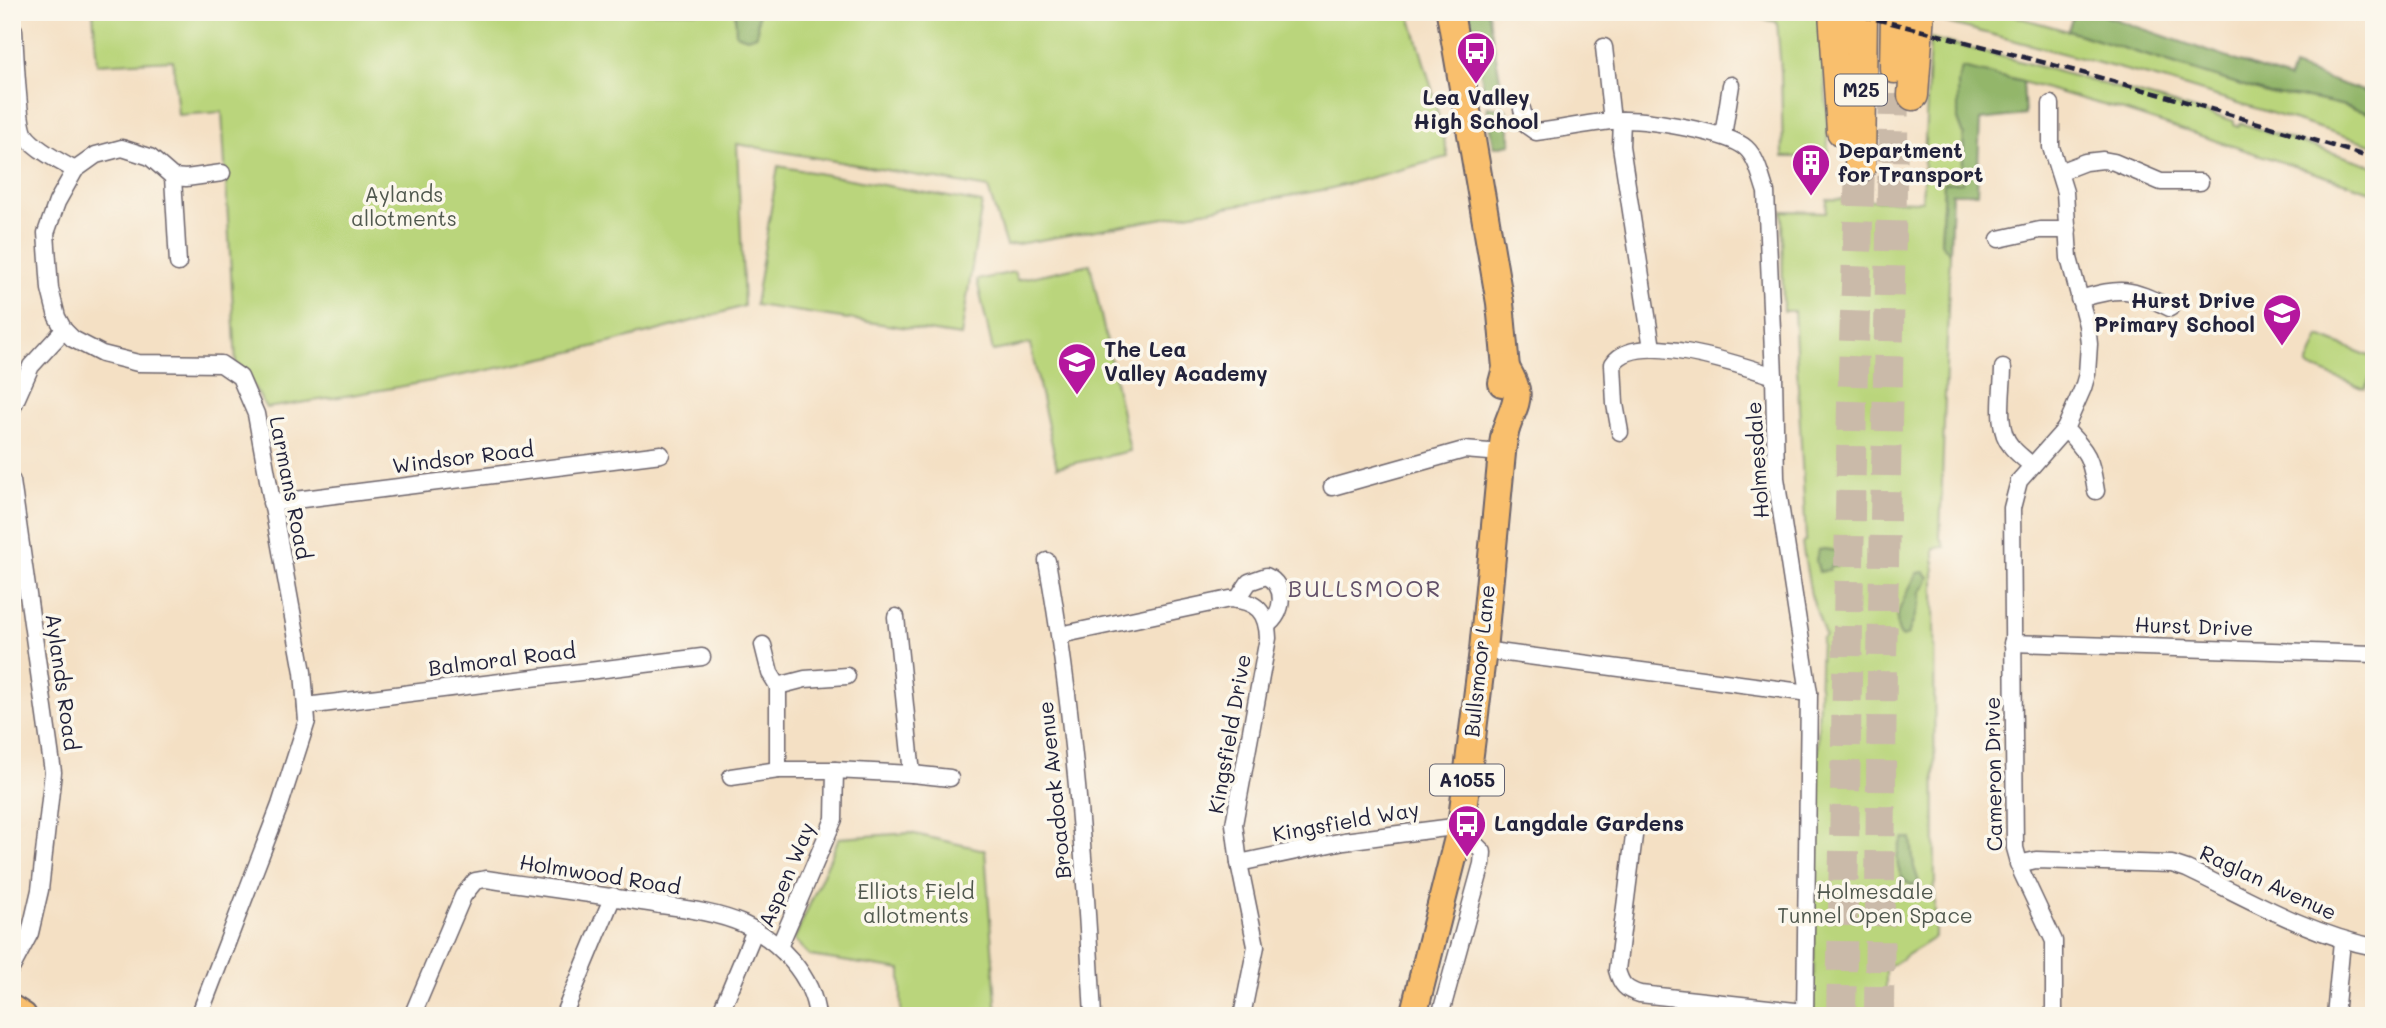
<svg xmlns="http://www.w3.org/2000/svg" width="2386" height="1028" font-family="Mali,sans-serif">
  <rect width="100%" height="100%" fill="#fbf7ec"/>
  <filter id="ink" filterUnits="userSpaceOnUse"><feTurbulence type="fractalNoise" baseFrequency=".0143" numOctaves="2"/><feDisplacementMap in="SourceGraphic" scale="14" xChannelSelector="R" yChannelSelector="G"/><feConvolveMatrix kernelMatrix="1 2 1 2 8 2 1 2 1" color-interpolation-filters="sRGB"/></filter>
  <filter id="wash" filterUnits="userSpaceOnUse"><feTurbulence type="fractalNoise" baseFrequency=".00686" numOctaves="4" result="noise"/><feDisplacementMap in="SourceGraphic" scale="28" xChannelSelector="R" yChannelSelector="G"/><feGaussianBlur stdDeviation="1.57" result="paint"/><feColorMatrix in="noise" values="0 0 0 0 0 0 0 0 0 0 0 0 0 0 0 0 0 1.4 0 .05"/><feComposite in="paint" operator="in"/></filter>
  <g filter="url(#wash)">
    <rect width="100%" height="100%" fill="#f4e0c4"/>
    <!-- green -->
    <g fill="#bad57b" stroke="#6e7c5b" stroke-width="2">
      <path d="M 93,12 L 1407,12 L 1411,19 L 1432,89 L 1448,157 L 1328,189 L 1006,246 L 988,188 L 737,144 L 744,306 C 587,354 428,385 266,408 L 248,376 L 236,363 L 222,112 L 178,115 L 173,60 L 97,64 Z"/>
      <polygon points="1730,12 1820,12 1827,109 1828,167 1817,167 1816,157 1783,157 1781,71 1777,22"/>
      <path d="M 1990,12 L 1999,12 L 2068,31 L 2270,94 C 2307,96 2339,103 2374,115 L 2374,145 L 2167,81 L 1944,22 L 1946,17 L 1970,20 L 1988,16 Z"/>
      <path d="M 1930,38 C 2032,64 2133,92 2234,121 L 2234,124 L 2239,126 L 2240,123 L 2374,166 L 2374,192 L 2124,111 L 2005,77 L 1958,119 L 1964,135 L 1962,182 L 1944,183 L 1941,243 L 1950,253 L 1940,538 L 1945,547 L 1934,548 L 1935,937 L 1886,969 L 1886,1016 L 1813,1016 L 1816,786 L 1821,639 L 1825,636 L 1811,595 L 1802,544 L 1806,540 L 1794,311 L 1783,311 L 1782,211 L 1826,212 L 1827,199 L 1922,201 Z"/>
      <polygon points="778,166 982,203 961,336 755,305"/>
      <polygon points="1090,264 1130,451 1057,467 1030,344 993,351 977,280 1014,272 1017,280"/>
      <polygon points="2319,336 2374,358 2374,368 2365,389 2307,366"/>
      <polygon points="910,833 985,850 997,1016 901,1016 901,970 810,956 794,940 839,838"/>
    </g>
    <!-- forest -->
    <g fill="#93b66b" stroke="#5a6c53" stroke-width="2">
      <polygon points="735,12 758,12 757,35 747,38 736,34"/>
      <polygon points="1469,12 1488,12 1504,101 1486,100"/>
      <polygon points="1932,12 1990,12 1988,16 1970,20 1947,17 1944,22 1932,19"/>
      <path d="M 2074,12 L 2094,12 L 2289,79 L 2293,67 L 2374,95 L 2374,115 C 2339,103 2307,96 2270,94 L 2068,31 Z"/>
      <polygon points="1962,68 2023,82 2025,115 1980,120 1977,193 1952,193 1950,253 1941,243 1944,183 1962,182 1964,135 1958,119 1958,83"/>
      <polygon points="1487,106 1506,109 1511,144 1494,147"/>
      <polygon points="1825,549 1850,553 1856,557 1857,562 1842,563 1836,567 1832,566 1829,570 1819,572 1816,560 1818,550"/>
      <path d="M 1924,572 L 1929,577 L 1926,585 L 1920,592 L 1920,602 L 1908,635 L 1902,637 C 1888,621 1907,594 1915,577 L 1917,573 Z"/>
      <path d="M 1904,838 L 1911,838 L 1914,867 L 1919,882 L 1914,886 C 1895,880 1893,852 1904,838 Z"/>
    </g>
  </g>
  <g filter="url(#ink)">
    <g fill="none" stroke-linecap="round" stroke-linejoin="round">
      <!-- highway-tunnel -->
      <g stroke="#cabaa9" stroke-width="30" stroke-dasharray="30 15" stroke-linecap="butt">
        <polyline points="1841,1016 1852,402 1860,167"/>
        <polyline points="1879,1016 1882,660 1894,94"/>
      </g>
      <!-- street casing -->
      <g stroke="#6c646b" stroke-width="19">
        <g id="street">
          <path d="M 14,30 C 15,48 18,123 25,135 C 35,149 60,162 75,170"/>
          <polyline points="1604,47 1612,121"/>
          <path d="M 2051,104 L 2051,147 L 2065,192 L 2069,258 L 2087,325 L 2089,344 L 2087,374 L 2083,388 L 2065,429 C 2089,454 2090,456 2096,491"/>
          <path d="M 1522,109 L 1526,125 L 1536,132 C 1564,129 1593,122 1621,120 C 1646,119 1728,132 1746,148 C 1757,158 1761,178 1766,192 L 1774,376 L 1776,478 L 1809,693 L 1805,1016"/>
          <polyline points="1622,120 1621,146 1652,348"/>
          <polyline points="1723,136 1731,85"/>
          <polyline points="2059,172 2085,162 2103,160 2114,162 2161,182 2200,182"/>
          <polyline points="173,177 178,263"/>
          <polyline points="1999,239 2040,230 2068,230"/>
          <path d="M 2079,299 C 2123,287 2128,287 2170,308"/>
          <path d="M 2003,368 C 2003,391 1995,428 2011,446 C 2016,453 2025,459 2032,466"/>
          <polyline points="12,409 31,366 64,330"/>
          <path d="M 1620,432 L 1615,404 L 1613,364 C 1635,329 1741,365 1774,376"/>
          <polyline points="12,481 53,772 40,890 30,933 12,967"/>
          <polyline points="1332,487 1464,450 1502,453"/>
          <polyline points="271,503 661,454"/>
          <path d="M 1047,561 C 1074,711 1085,863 1093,1016"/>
          <path d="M 1237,600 L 1249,582 L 1266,576 C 1287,585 1284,614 1267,625"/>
          <path d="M 1060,635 L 1230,599 C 1257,601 1267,612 1268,638 L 1234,824 L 1239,863 L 1256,946 L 1242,1016"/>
          <polyline points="2012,643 2374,654"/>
          <polyline points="763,645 770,673 778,686 778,770 835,770"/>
          <polyline points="1483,650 1809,693"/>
          <polyline points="778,686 805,679 847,676"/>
          <polyline points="306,706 702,657"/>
          <polyline points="912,774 950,778"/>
          <polyline points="731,777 778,770"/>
          <path d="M 1635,828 L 1617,970 C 1621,985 1626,990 1640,994 L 1805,1012"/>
          <polyline points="1239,863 1344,841 1461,826"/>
          <path d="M 2018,864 L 2036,860 L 2172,864 L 2187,869 C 2248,898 2308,934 2374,947"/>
          <polyline points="779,947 834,819 835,770 912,774 896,617"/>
          <polyline points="199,1016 280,805 307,721 303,672 256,414 240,377 221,364 138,363 102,354 73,339 64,330 57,317 50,289 46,233 57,202 75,170 96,155 122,148 150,157 173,177 186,178 222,173"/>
          <path d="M 412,1016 L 463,896 L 475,881 L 486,879 C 544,888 603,895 660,905 C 688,909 718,913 743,924 C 779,940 813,976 817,1016"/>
          <polyline points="563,1016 613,896"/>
          <polyline points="719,1016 755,930"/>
          <polyline points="1440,1016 1482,864 1483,852 1473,842 1458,838"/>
          <polyline points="2054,1016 2054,941 2022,873 2015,848 2012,508 2019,481 2065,429"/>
          <polyline points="2335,1016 2342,941"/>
        </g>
      </g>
      <!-- primary casing -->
      <g stroke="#6c646b" stroke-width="30">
        <g id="primary">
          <polyline points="1450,12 1500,303 1506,368 1502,383"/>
          <polyline points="12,1009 23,1016"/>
          <path d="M 1413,1016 L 1461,826 L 1483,650 L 1502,453 C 1503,444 1504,434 1507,426 C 1517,398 1523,396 1506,368"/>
        </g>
      </g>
      <!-- highway casing -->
      <g stroke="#6c646b" stroke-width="33">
        <g id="highway">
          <polyline points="1834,12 1842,131"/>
          <polyline points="1895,68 1896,12"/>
          <polyline points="1913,95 1919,12"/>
          <polyline points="1860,167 1862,12"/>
        </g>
      </g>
      <!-- street -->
      <use href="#street" stroke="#fff" stroke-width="16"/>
      <!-- primary -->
      <use href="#primary" stroke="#f9bf6d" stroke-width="26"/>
      <!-- highway -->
      <use href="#highway" stroke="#f9bf6d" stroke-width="30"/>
      <!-- rail -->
      <path stroke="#22223b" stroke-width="4.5" stroke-dasharray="10 5" stroke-linecap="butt" d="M 1847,12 C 2025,56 2200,103 2374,159"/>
    </g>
  </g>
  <!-- icons -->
  <defs>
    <g id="bus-pin" transform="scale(2.0125)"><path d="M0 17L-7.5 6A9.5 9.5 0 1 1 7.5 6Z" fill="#b5179e" stroke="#fbf7ec"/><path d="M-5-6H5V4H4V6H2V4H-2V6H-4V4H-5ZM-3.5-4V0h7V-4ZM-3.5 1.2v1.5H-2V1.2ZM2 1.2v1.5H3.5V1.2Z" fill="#fff"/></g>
    <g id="building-pin" transform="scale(2.0125)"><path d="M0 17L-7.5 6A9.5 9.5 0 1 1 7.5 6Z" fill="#b5179e" stroke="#fbf7ec"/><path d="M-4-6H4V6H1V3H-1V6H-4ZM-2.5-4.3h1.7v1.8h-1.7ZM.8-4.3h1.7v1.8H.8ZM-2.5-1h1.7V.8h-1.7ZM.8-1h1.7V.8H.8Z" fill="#fff"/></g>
    <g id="school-pin" transform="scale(2.0125)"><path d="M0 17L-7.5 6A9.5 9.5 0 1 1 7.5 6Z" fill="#b5179e" stroke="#fbf7ec"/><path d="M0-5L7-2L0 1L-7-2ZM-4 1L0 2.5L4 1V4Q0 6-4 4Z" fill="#fff"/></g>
  </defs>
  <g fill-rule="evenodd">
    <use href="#bus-pin" x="1476" y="51"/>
    <use href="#building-pin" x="1811" y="163"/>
    <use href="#school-pin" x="2282" y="313"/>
    <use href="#school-pin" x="1077" y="362"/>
    <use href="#bus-pin" x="1467" y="824"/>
  </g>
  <g text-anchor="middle" stroke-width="7" stroke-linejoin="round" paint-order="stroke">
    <!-- shield labels -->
    <g fill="#fbf7ec" stroke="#636270" stroke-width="2">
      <rect x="1835" y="74.5" width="52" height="31" rx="5"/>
      <rect x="1430" y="764.5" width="74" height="31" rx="5"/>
    </g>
    <g font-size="19" font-weight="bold" fill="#22223b">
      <text x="1861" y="97">M25</text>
      <text x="1467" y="787">A1055</text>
    </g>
    <!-- poi labels -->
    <g font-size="21" font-weight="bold" fill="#22223b" stroke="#fbf7ec" text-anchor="start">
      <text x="1476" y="105" text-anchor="middle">Lea Valley<tspan x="1476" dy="24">High School</tspan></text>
      <text x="1838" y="158">Department<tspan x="1838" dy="24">for Transport</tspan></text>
      <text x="2255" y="308" text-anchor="end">Hurst Drive<tspan x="2255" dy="24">Primary School</tspan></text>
      <text x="1104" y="357">The Lea<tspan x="1104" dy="24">Valley Academy</tspan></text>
      <text x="1494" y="831">Langdale Gardens</text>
    </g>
    <!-- park labels -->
    <g font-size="21" fill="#50584e" stroke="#fbf7ec">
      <text x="404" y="202">Aylands<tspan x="404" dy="24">allotments</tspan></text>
      <text x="916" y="899">Elliots Field<tspan x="916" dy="24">allotments</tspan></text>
      <text x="1875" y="899">Holmesdale<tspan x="1875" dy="24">Tunnel Open Space</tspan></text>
    </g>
    <!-- street labels -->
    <g font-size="21" fill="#22223b" stroke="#fbf7ec">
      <text transform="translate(463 458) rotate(-7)" y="7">Windsor Road</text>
      <text transform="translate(1758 460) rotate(-94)" y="7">Holmesdale</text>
      <text transform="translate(290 488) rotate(79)" y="7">Larmans Road</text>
      <text transform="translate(2194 627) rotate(2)" y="7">Hurst Drive</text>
      <text transform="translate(502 660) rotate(-7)" y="7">Balmoral Road</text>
      <text transform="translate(1480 661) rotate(-84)" y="7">Bullsmoor Lane</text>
      <text transform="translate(62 682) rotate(82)" y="7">Aylands Road</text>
      <text transform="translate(1230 734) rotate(-80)" y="7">Kingsfield Drive</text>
      <text transform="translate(1994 774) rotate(-91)" y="7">Cameron Drive</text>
      <text transform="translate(1055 790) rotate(-96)" y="7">Broadoak Avenue</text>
      <text transform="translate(1346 822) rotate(-10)" y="7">Kingsfield Way</text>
      <text transform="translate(600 875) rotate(9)" y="7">Holmwood Road</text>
      <text transform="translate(787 875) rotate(-67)" y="7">Aspen Way</text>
      <text transform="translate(2268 883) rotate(25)" y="7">Raglan Avenue</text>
    </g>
    <!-- neighbourhood labels -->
    <g font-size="23" letter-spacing="2" fill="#64526a" stroke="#fbf7ec">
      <text x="1365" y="597">BULLSMOOR</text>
    </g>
  </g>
  <!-- margin -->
  <rect width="2386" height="1028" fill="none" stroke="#fbf7ec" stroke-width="42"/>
</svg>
